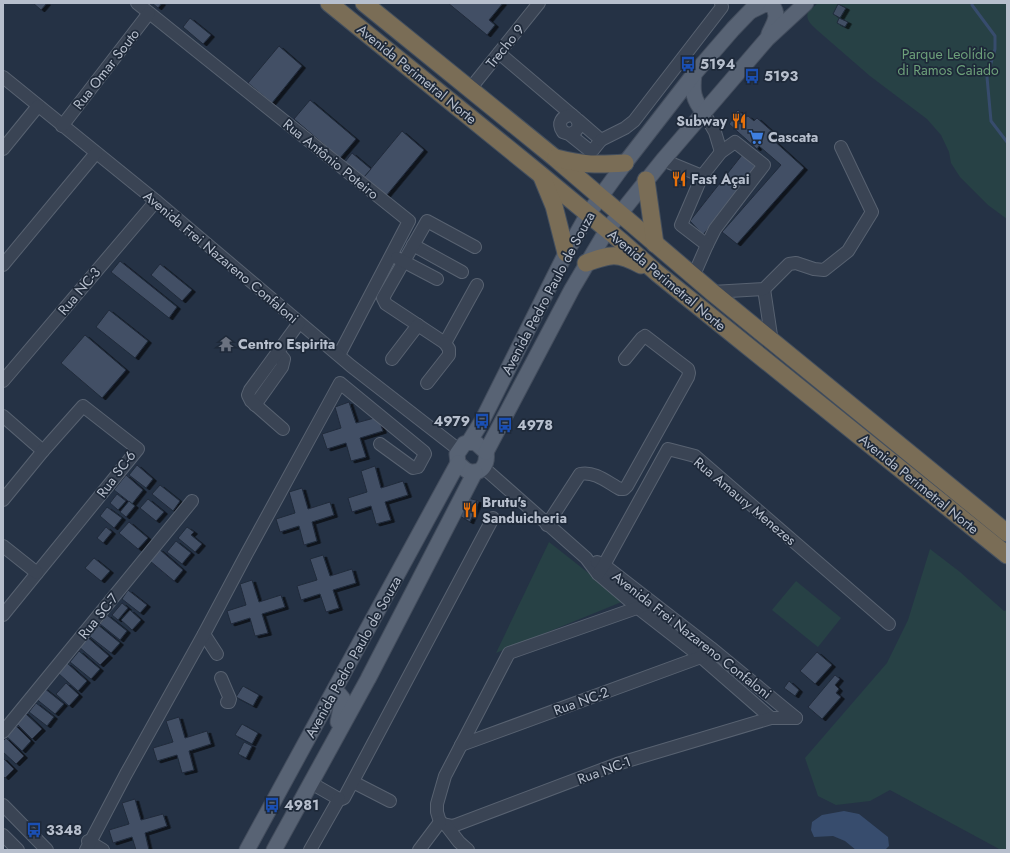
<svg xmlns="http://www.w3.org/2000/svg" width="1010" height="853" font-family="Jost,sans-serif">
  <defs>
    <filter id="shadow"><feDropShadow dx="3.5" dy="2" stdDeviation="0" flood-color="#0009"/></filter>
  </defs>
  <rect width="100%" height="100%" fill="#253245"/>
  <!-- green -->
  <g fill="#274145">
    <path d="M 818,3 L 1007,3 L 1007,219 L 988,205 L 960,177 L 951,163 L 949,152 L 941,135 L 927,119 L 870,76 L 817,30 C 812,25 805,20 808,12 Z"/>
    <polygon points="549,542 624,601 496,653"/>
    <polygon points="930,549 960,572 1004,611 1007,610 1007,850 1001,850 890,790 870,801 836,805 818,796 805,758 887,663 908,620"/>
    <polygon points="796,581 841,618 818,647 772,610"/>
  </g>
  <!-- water -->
  <polygon fill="#374c6d" points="844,811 859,814 888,837 889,846 885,850 856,850 845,841 833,836 814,837 811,830 812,822 822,815"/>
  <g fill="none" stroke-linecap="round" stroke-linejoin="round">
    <!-- stream -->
    <polyline stroke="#374c6d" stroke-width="3" points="972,3 972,5 995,36 995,49 987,77 991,121 1007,142"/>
  </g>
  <!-- building -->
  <g fill="#424f65" stroke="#202b3b" filter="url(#shadow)">
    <polygon points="33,3 47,3 41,10"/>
    <polygon points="152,3 162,3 158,8"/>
    <polygon points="448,3 503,3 489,20 495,25 487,35"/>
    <polygon points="838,4 846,8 840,18 833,14"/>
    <polygon points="190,18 211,35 203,44 183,27"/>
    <polygon points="839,18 848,22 845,27 837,23"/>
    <polygon points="279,46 302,66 272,103 248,83"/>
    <polygon points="310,100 356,139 340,158 294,119"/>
    <polygon points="738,110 746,117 748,116 754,121 757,118 775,134 771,138 804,168 737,244 722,232 781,165 759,146 757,149 729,124 736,115 734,114"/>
    <polygon points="402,131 424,150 386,196 364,177"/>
    <polygon points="352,153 371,169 364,177 345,162"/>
    <polygon points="742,155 756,167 703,235 690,221"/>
    <polygon points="677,176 683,178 681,183 675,181"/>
    <polygon points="120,261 177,307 169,318 111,272"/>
    <polygon points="160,264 192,290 182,301 151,275"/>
    <polygon points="109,310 148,341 135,358 96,327"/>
    <polygon points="85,335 126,370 102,398 61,363"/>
    <polygon points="349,402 356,423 378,417 383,431 360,438 366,457 351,461 346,443 327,449 322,434 341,428 335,407"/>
    <polygon points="137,465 153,479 146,488 129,475"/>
    <polygon points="375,466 381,488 403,481 408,495 385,502 391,520 376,524 371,506 352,512 348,498 367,492 361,471"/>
    <polygon points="126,475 143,490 132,504 114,490"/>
    <polygon points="160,485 180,501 173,511 152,494"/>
    <polygon points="302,488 308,509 330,502 334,515 312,522 317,541 304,545 299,526 280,532 276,519 295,513 289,492"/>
    <polygon points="117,494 126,501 118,510 110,503"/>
    <polygon points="468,498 479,501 470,522 460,516"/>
    <polygon points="148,499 164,512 156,521 140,508"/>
    <polygon points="129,501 135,506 126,517 120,512"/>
    <polygon points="107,507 122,518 114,528 100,516"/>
    <polygon points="129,522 148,538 138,549 119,533"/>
    <polygon points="106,527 112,532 103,543 97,538"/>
    <polygon points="187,527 194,532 191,535 202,544 195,552 178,538"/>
    <polygon points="176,541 191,553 182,564 167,552"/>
    <polygon points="159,549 183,570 174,581 150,561"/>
    <polygon points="323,555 330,576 352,569 356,583 333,590 339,608 326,612 320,594 301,600 297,586 317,580 310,559"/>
    <polygon points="94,558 110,571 101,581 85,568"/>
    <polygon points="252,580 259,602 281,595 285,607 262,614 268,633 255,636 250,618 231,624 227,611 246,605 240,584"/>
    <polygon points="128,590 147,605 140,613 122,599"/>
    <polygon points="122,603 128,608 118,620 112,615"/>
    <polygon points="130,610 141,620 132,630 121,620"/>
    <polygon points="107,615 127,631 120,640 100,624"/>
    <polygon points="97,624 120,643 111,653 88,635"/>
    <polygon points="86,636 109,656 100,665 78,646"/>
    <polygon points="79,651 100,669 91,679 70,662"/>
    <polygon points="817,652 832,665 815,684 800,671"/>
    <polygon points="67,663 87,681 78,691 58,673"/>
    <polygon points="835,675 840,679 835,685 839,689 836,693 841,697 822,719 808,707"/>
    <polygon points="789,681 799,690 795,696 784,688"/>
    <polygon points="66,683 79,695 69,706 56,694"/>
    <polygon points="243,686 259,695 253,706 236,697"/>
    <polygon points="44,688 64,704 55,714 35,698"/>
    <polygon points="36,703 54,717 47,726 29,712"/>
    <polygon points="24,712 42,729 32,739 15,722"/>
    <polygon points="179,717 185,738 207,731 211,744 189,751 194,770 182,773 177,755 157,761 153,748 173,742 166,721"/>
    <polygon points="242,724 258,733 252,744 235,735"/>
    <polygon points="15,725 31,741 22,751 5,735"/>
    <polygon points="6,738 24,756 16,764 3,752 3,741"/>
    <polygon points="244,742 252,746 246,758 238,754"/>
    <polygon points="3,758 14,769 5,778 3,776"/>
    <polygon points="135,799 141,820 163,814 167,826 145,833 149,850 136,850 132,837 113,843 109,830 129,824 122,803"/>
  </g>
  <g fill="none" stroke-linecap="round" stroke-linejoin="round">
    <!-- minor casing -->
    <g stroke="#586271" stroke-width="14">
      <g id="minor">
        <polyline points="137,3 409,221 339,355"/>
        <polyline points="499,53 572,115"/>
        <polyline points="3,77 156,201 351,366 459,450"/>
        <polyline points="470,89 539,3"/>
        <polyline points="704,113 715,132 721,152"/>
        <polyline points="62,126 149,13"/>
        <path d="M 569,134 C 581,131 581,121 572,115 C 561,116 557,123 563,132 L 569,134 L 589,150 L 593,150 L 601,140 L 578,120"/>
        <polyline points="601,140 625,128 634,121 722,7 721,3"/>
        <polyline points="3,149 38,106"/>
        <polyline points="663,160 702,176 721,152 735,142 764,165 715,229 707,245"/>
        <polyline points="413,245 462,272"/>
        <polyline points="475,247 427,221 383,298 386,304 445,343 477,285"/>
        <polyline points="397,258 437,279"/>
        <polyline points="3,265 96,153"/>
        <polyline points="693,277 707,245 681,225 702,176"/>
        <polyline points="764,289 772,342"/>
        <polyline points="712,292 764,289 789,264 796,263 814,269 824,270 848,251 872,212 841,147"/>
        <polyline points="392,359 418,325"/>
        <polyline points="3,381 156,201"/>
        <polyline points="427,383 449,355 449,349 445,343"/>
        <polyline points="255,405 282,367 284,359 278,352"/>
        <polyline points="3,416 43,451"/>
        <polyline points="283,429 251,401 248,395 250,390 299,323"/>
        <polyline points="484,468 586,558 598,574 638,608 701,657 771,718"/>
        <polyline points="3,500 43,451 83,406 138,449 3,615"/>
        <path d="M 547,525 L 580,474 C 595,471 607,482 620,489 L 624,489 L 627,486 L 688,377 L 689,373 L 688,369 L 645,336 L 642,338 L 625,359"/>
        <polyline points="3,546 37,573"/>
        <polyline points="597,562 604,565 711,648 796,718"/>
        <polyline points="598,574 604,565 668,449 695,456 889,624"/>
        <polyline points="204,634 217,654"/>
        <polyline points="221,678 230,699 229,702 227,702"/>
        <polyline points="3,732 192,501"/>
        <polyline points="461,745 701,657"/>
        <polyline points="353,782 390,801"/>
        <polyline points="311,783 339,799 342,799 344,798 493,518"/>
        <polyline points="3,805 47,850"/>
        <polyline points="440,822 446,825 453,826 617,764 771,718 796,718"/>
        <polyline points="440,822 437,812 437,804 445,776 509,653 651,603"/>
        <polyline points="446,825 459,842 468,850"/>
        <polyline points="3,835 18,850"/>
        <polyline points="88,841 103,850"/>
        <polyline points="86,850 126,774 204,634 246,555 340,383 424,452 425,454 418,467 413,468 380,444"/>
        <polyline points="310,850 339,799"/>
        <polyline points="419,850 440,822"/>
      </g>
    </g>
    <!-- major casing -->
    <g stroke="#434d5d" stroke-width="17">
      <g id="major">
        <path d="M 751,11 L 765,4 L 772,5 C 780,16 774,23 769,34"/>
        <path d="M 694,74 C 692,92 693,99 704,113"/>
        <path d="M 469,442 L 476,443 L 486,452 C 488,463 482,476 468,471 C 465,470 461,466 458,463 L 457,454 L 464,444 L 469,442 L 482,421 L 566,253 L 588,214 L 625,163 L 694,74 L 733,29 L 758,3"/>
        <polyline points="486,452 572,289 607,230 663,160 767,39 806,3"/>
        <polyline points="333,693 339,694 343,699 338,722"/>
        <polyline points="247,850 458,463"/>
        <polyline points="274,850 368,679 475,472"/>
      </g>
    </g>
    <!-- highway casing -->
    <g stroke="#444f5e" stroke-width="19">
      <g id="highway">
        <polyline points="329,3 541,175 622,242 657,273 1007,555"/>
        <polyline points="364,3 555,158 712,292 1007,533"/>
        <path d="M 556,158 C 583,165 598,165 625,163"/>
        <polyline points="542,177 554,206 566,253"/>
        <polyline points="646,180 655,244"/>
        <path d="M 586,263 C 611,254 617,252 641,265"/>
      </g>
    </g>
    <!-- minor -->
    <use href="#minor" stroke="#3a4454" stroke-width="12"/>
    <!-- major -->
    <use href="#major" stroke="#586374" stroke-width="15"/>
    <!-- highway -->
    <use href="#highway" stroke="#7a6d56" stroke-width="17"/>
  </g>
  <!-- icons -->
  <defs>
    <g id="bus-bare" transform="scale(1.2)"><path d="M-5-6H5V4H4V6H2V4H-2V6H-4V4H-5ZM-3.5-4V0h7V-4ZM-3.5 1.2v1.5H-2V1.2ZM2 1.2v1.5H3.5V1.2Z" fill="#1a4fb4" stroke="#1e2939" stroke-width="2.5" paint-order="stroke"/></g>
    <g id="restaurant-bare" transform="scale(1.2)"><path d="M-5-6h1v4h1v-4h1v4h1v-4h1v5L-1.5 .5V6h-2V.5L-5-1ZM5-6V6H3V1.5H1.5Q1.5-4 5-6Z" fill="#e8710a" stroke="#1e2939" stroke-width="2.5" paint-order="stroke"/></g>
    <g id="supermarket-bare" transform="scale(1.2)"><path d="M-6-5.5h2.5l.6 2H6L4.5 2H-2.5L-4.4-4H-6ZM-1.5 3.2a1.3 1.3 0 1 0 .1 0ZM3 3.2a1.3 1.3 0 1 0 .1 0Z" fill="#3f7fe0" stroke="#1e2939" stroke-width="2.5" paint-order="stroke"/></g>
    <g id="temple-bare" transform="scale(1.2)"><path d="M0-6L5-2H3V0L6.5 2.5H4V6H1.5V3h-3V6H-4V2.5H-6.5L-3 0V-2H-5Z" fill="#6b7280" stroke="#1e2939" stroke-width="2.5" paint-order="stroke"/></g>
  </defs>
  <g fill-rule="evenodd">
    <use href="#bus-bare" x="688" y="64"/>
    <use href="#bus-bare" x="752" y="76"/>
    <use href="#restaurant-bare" x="739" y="121"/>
    <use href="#supermarket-bare" x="756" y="137"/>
    <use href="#restaurant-bare" x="679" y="179"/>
    <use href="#temple-bare" x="226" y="344"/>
    <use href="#bus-bare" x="482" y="421"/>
    <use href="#bus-bare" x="505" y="425"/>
    <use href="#restaurant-bare" x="470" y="510"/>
    <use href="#bus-bare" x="272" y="805"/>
    <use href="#bus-bare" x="34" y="830"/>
  </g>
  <g text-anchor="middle" stroke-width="3.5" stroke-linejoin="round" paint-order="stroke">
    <!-- street labels -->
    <g font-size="14" fill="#b7bfcd" stroke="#1e2939">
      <text transform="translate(505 46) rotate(-51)" y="5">Trecho 9</text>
      <text transform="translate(106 69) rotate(-52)" y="5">Rua Omar Souto</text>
      <text transform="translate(417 74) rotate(39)" y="5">Avenida Perimetral Norte</text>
      <text transform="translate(331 159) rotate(39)" y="5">Rua Antônio Poteiro</text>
      <text transform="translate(221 257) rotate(40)" y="5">Avenida Frei Nazareno Confaloni</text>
      <text transform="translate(667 280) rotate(40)" y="5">Avenida Perimetral Norte</text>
      <text transform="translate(79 291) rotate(-50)" y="5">Rua NC-3</text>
      <text transform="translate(548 293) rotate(-62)" y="5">Avenida Pedro Paulo de Souza</text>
      <text transform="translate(116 474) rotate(-53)" y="5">Rua SC-6</text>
      <text transform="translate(919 484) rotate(39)" y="5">Avenida Perimetral Norte</text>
      <text transform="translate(745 501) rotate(40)" y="5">Rua Amaury Menezes</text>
      <text transform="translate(98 616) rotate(-51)" y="5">Rua SC-7</text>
      <text transform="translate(692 635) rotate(38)" y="5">Avenida Frei Nazareno Confaloni</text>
      <text transform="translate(353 657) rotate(-61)" y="5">Avenida Pedro Paulo de Souza</text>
      <text transform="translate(581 701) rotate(-20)" y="5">Rua NC-2</text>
      <text transform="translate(604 770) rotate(-20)" y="5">Rua NC-1</text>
    </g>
    <!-- park labels -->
    <g font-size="14" fill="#6da07a" stroke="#1e2939">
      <text x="948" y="59">Parque Leolídio<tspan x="948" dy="16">di Ramos Caiado</tspan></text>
    </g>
    <!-- poi labels -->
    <g font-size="14" font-weight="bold" fill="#b7bfcd" stroke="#1e2939" text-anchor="start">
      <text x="700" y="69">5194</text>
      <text x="764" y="81">5193</text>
      <text x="727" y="126" text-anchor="end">Subway</text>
      <text x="768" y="142">Cascata</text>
      <text x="691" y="184">Fast Açai</text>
      <text x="238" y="349">Centro Espirita</text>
      <text x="470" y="426" text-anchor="end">4979</text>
      <text x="517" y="430">4978</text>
      <text x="482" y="507">Brutu's<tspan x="482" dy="16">Sanduicheria</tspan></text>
      <text x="284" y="810">4981</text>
      <text x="46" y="835">3348</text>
    </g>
  </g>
  <!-- border -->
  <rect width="1010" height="853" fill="none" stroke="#b7bfcd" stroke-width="8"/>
</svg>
